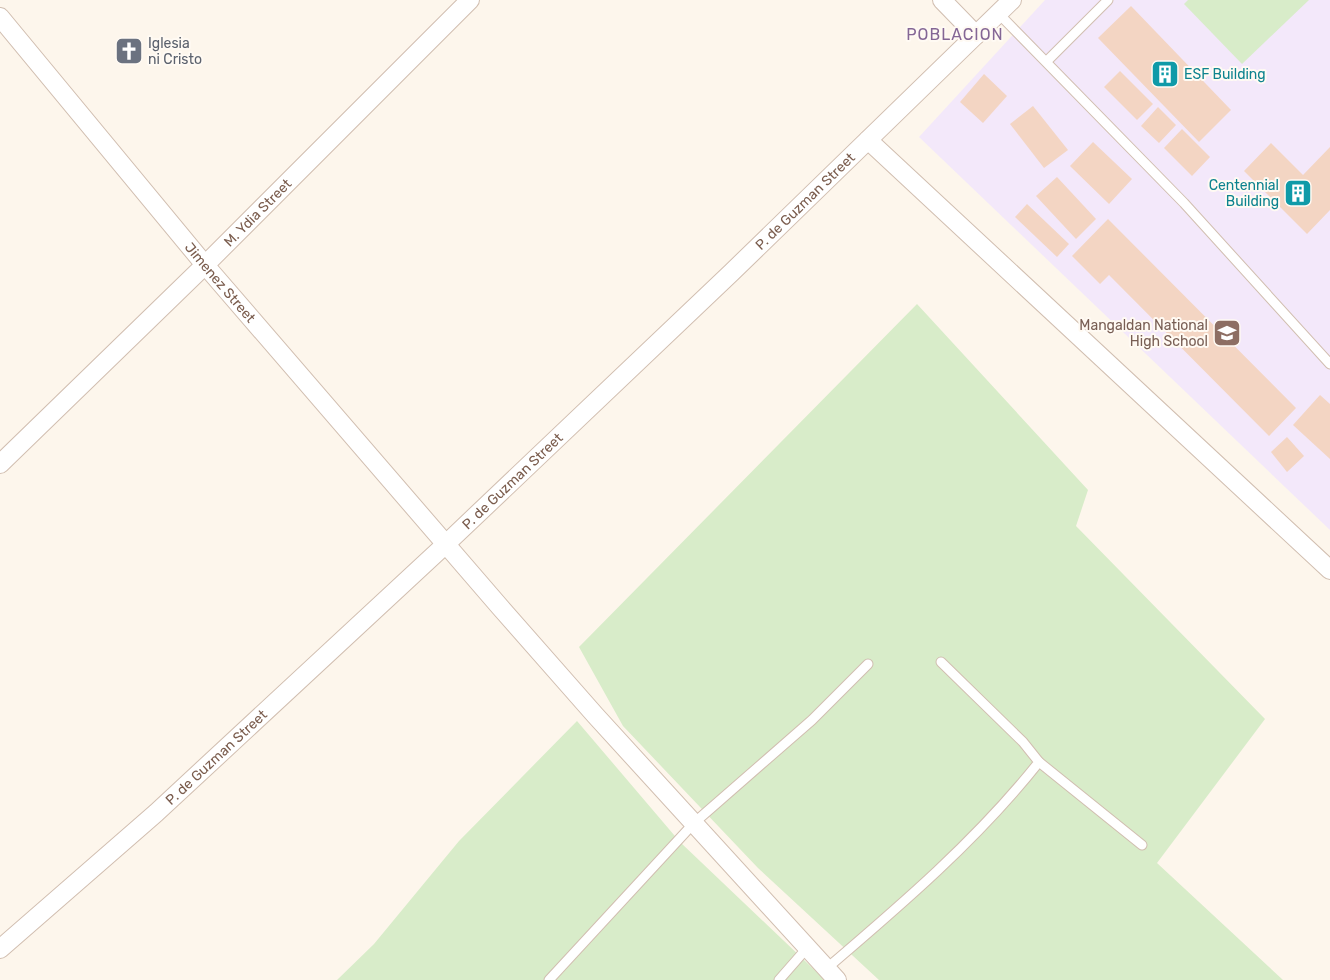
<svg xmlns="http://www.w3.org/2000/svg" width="1330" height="980" font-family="Rubik,sans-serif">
  <rect width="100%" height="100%" fill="#fdf6ec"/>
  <!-- education -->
  <polygon fill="#f3e8fa" points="1045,0 1330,0 1330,530 919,137"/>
  <!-- green -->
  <g fill="#d8ecc9">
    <polygon points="1188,0 1309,0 1242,64 1184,4"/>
    <polygon points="917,304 1088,490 1076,526 1265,719 1157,863 1283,980 879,980 758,868 623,726 579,647"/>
    <polygon points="577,721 680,842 825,980 337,980 374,944 459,841"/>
  </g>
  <!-- building -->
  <g fill="#f3d5c3">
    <polygon points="1131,6 1231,110 1199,142 1098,38"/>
    <polygon points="1120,71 1153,104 1137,120 1104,87"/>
    <polygon points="984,74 1007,96 983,123 960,102"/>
    <polygon points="1033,106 1068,150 1044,168 1010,124"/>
    <polygon points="1158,107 1176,125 1159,143 1141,126"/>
    <polygon points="1182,129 1210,157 1192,176 1164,148"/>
    <polygon points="1093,142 1132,179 1109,204 1070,166"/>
    <polygon points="1271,143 1303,175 1330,147 1330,210 1307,234 1244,171"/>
    <polygon points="1057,177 1096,219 1076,239 1036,196"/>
    <polygon points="1027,204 1069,244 1057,257 1015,217"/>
    <polygon points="1108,219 1296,408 1269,436 1109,275 1100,284 1072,256"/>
    <polygon points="1320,395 1330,404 1330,459 1293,425"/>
    <polygon points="1287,437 1304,456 1287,472 1271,452"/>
  </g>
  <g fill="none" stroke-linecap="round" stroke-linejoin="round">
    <!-- lane casing -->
    <g stroke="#d1beb0" stroke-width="11">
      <g id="lane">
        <polyline points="999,14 1184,203 1330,364"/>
        <polyline points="1047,61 1108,0"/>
        <polyline points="1039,762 1142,845"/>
        <path d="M 826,969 C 901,905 977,840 1039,762 L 1023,742 L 941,662"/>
        <polyline points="549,980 694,823 812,720 868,664"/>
        <polyline points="779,980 807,948"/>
      </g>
    </g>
    <!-- street casing -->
    <g stroke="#d1beb0" stroke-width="20">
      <g id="street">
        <polyline points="942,0 976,35"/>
        <path id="s1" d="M 0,17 L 205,265 L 500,607 L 595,715 L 837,980"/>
        <polyline points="868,140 1330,570"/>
        <path id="s2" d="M 0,464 L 205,265 L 470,0"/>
        <path id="s3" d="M 0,949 L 156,813 L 447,543 L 731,273 L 1012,0"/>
      </g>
    </g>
    <!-- lane -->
    <use href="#lane" stroke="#fff" stroke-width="9"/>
    <!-- street -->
    <use href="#street" stroke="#fff" stroke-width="18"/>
  </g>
  <!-- icons -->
  <defs>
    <g id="church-square" transform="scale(1.4375)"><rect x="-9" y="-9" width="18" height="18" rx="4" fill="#6b7280" stroke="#fffaf3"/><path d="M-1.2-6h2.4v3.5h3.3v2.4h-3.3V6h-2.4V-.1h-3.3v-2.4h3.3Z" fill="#fff"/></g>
    <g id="building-square" transform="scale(1.4375)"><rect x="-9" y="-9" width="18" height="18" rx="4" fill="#0f9aa8" stroke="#fffaf3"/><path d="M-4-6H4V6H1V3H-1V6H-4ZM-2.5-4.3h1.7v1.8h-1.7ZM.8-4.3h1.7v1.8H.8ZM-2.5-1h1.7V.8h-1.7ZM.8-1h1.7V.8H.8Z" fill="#fff"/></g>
    <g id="school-square" transform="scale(1.4375)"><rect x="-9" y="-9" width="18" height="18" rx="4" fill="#8d6e63" stroke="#fffaf3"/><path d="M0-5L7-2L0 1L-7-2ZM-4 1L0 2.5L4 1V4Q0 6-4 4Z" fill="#fff"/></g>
  </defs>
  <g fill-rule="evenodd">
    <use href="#church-square" x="129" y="51"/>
    <use href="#building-square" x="1165" y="74"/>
    <use href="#building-square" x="1298" y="193"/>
    <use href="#school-square" x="1227" y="333"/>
  </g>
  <g text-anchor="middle" stroke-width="4" stroke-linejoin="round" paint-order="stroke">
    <!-- worship labels -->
    <g font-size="14" fill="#5b616d" stroke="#fffaf3" text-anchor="start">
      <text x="148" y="48">Iglesia<tspan x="148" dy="16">ni Cristo</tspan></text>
    </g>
    <!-- culture labels -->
    <g font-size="14" fill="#0d838f" stroke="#fffaf3" text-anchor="start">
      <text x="1184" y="79">ESF Building</text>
      <text x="1279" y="190" text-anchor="end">Centennial<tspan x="1279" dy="16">Building</tspan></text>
    </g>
    <!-- street labels -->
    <g font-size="14" fill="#7a5c4d" stroke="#fffaf3">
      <text dy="5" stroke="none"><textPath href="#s3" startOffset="1099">P. de Guzman Street</textPath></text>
      <text dy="5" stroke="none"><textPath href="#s2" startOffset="360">M. Ydia Street</textPath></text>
      <text dy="5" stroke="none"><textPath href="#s1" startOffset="345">Jimenez Street</textPath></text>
      <text dy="5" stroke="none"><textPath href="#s3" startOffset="694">P. de Guzman Street</textPath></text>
      <text dy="5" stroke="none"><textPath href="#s3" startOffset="289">P. de Guzman Street</textPath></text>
    </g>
    <!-- education labels -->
    <g font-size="14" fill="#785e54" stroke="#fffaf3" text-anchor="end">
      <text x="1208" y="330">Mangaldan National<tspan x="1208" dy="16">High School</tspan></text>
    </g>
    <!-- quarter labels -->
    <g font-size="16" letter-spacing="1" fill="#846695" stroke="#fffaf3">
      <text x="955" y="40">POBLACION</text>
    </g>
  </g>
</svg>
